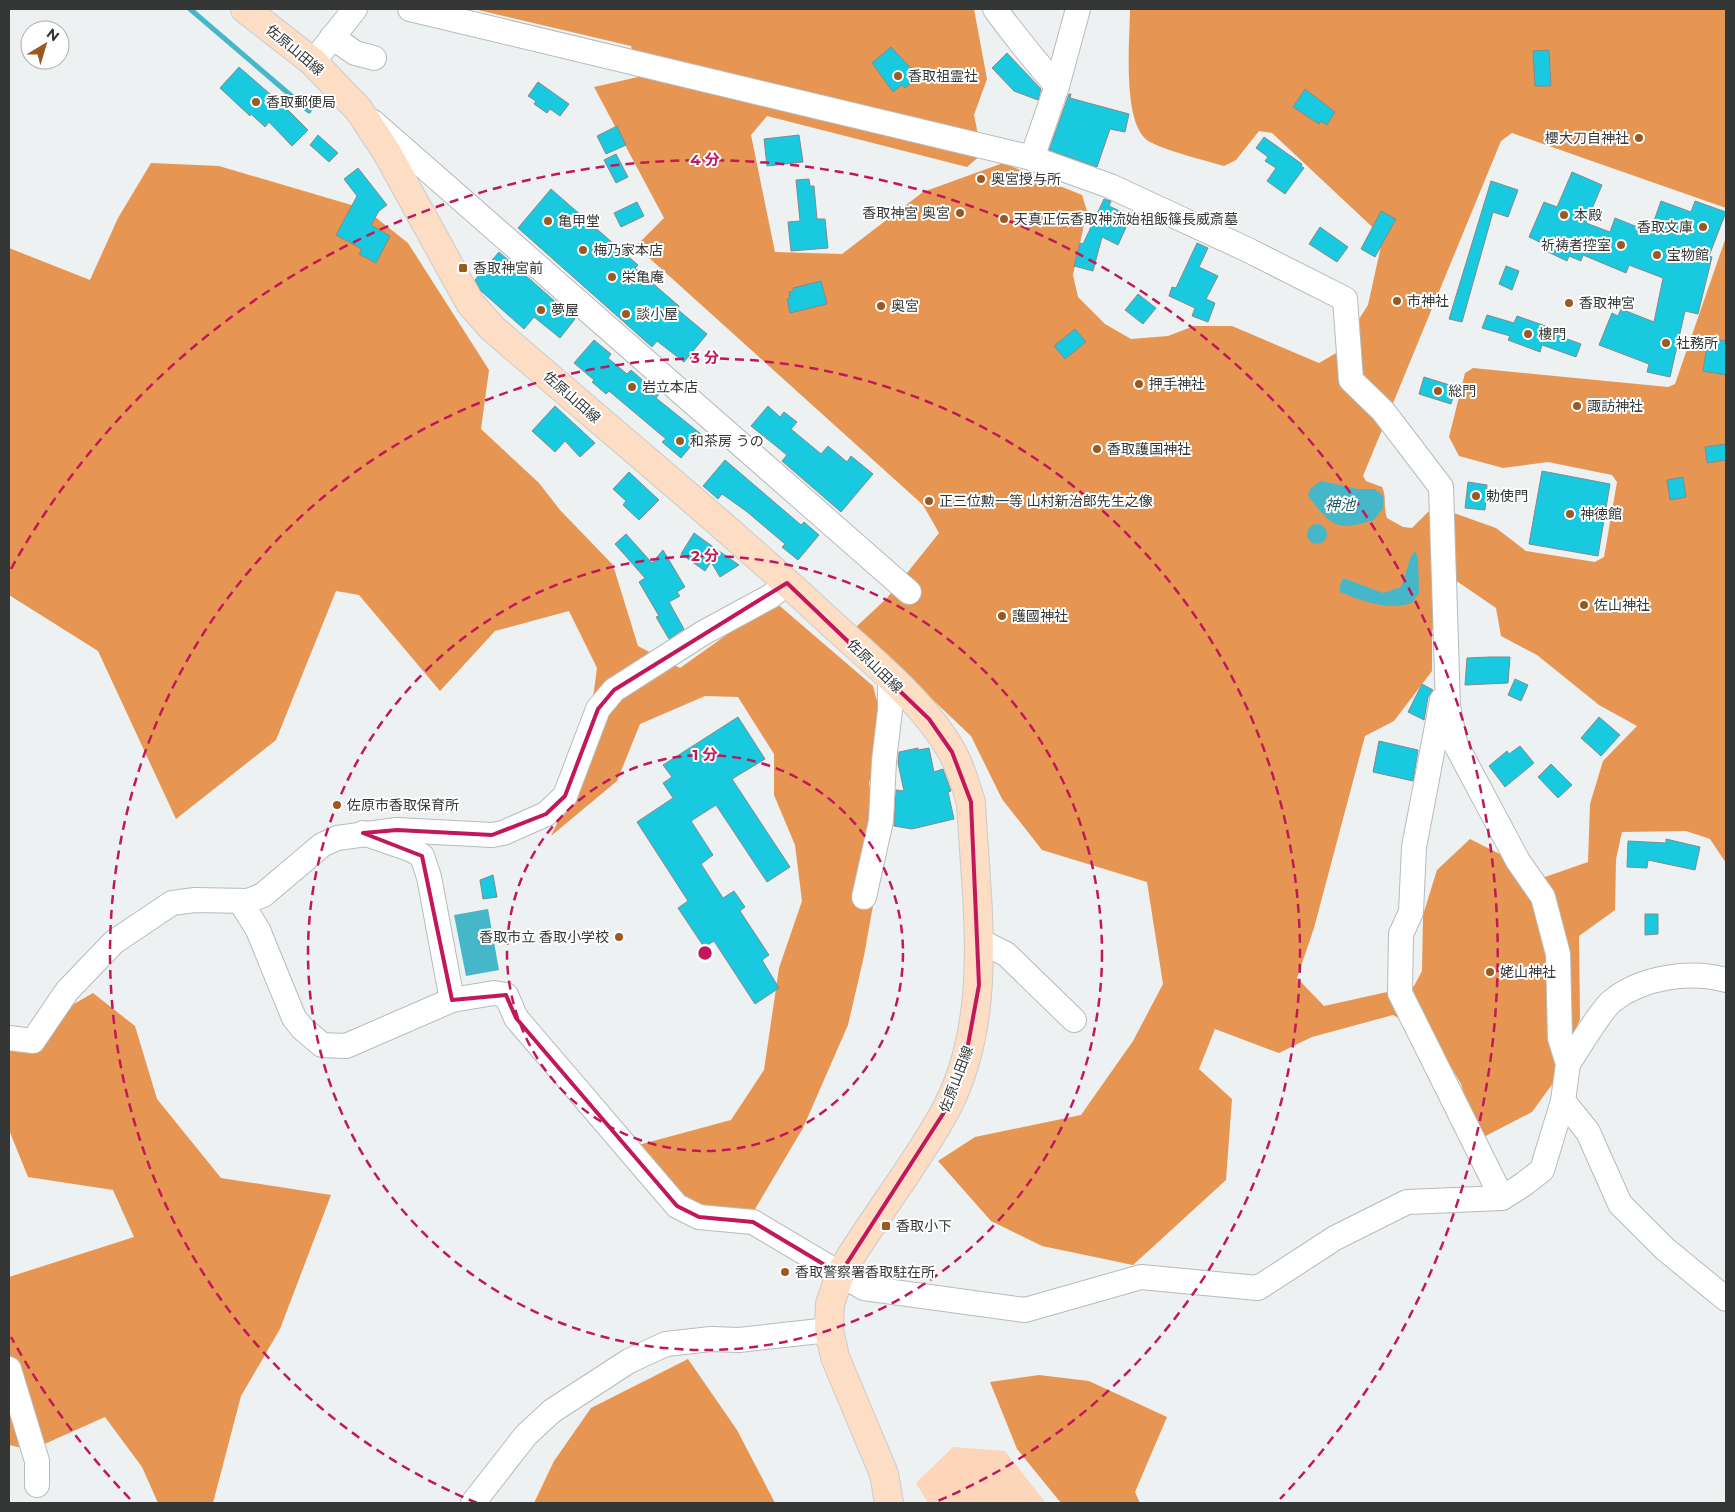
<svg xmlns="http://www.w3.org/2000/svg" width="1735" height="1512" font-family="Montserrat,'Noto Sans JP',sans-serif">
  <rect width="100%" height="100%" fill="#edf1f1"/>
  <!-- green -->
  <polygon fill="#fdd5b8" points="953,1447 1005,1451 1046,1503 928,1503 916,1483"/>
  <!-- forest -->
  <g fill="#e79552" fill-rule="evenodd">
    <path d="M 474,9 L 974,9 L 987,79 L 974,115 L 982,154 L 967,167 L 767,116 L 751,135 L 775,252 L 842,254 L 923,192 L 1003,163 L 1082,195 L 1087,211 L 1073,275 L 1078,297 L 1105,324 L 1131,339 L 1168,336 L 1194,326 L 1232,326 L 1319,363 L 1338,352 L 1368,305 L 1383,237 L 1272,133 L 1259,131 L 1236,160 L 1224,166 C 1200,159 1173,153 1150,142 C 1121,127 1130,38 1130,9 L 1726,9 L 1726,208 L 1512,133 L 1501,141 L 1363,476 L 1366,481 L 1382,487 C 1387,497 1383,507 1387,518 L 1403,527 L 1412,528 L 1428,512 L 1437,507 L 1496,528 L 1526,551 L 1595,562 L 1604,557 L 1617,482 L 1612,475 L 1548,462 L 1503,468 L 1459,456 L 1449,437 L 1465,373 L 1473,368 L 1668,387 L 1675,384 L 1726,237 L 1726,863 L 1710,839 L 1686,831 L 1622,832 L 1616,859 L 1615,910 L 1579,936 L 1580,1019 L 1556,1079 L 1532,1112 L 1478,1140 L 1461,1084 L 1434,1038 L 1393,1015 L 1312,1037 L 1279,1053 L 1215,1029 L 1199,1069 L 1232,1099 L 1226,1180 L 1133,1265 L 1042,1246 L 991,1221 L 938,1161 L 975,1137 L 1081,1115 L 1133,1041 L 1163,984 L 1147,882 L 1042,850 L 1002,799 L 971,736 L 856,627 L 887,598 L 939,533 L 923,505 L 636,246 L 664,218 L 594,87 L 638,77 L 631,46 ZM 1455,580 L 1496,608 L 1501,636 L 1537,655 L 1599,705 L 1637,726 L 1603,761 L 1590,804 L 1588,862 L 1545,877 L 1470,839 L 1437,870 L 1423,915 L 1422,971 L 1414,986 L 1324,1006 L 1297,978 L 1314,928 L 1365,736 L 1394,721 L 1432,671 L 1432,631 Z"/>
    <polygon points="151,163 219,166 365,209 408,243 489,370 481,429 539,483 560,510 613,565 638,646 680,668 774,601 873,686 884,727 869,783 882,855 864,956 848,1025 803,1128 755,1209 696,1208 631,1147 731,1120 764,1070 779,968 802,901 795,845 774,795 774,754 738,697 705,696 640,724 617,781 551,836 584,766 597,668 569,611 495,631 440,691 359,595 336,591 276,740 176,819 98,651 9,595 9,248 90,280 118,218"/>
    <polygon points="93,993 135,1026 157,1099 221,1178 331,1195 280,1329 241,1396 213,1503 158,1503 142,1467 105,1417 31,1450 9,1445 9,1277 134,1237 113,1190 28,1177 9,1130 9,1041"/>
    <polygon points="688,1359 737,1430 775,1503 534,1503 554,1461 591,1408"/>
    <polygon points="1039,1375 1089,1381 1167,1417 1135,1492 1140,1503 1061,1503 1017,1449 990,1382"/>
  </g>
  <!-- water -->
  <g fill="#46b7c9">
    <path d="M 1321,481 L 1358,489 L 1375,489 L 1383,496 L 1383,508 L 1374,520 C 1335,532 1332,526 1308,496 L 1310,489 Z"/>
    <circle cx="1317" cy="534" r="10"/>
    <path d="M 1415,551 L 1418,558 L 1419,593 L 1412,603 C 1388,611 1362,601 1340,592 L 1340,586 L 1343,578 L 1383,593 L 1401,587 C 1406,576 1408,558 1415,551 Z"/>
    <polygon points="488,909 499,970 466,976 454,915"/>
  </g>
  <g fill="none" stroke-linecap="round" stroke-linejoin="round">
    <!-- stream -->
    <polyline stroke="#46b7c9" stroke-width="5" points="190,9 309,111"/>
  </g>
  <!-- building -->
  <g fill="#19c9df" stroke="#86898a">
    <polygon points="891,47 919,77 905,88 902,85 893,92 872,63"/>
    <polygon points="1549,50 1551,86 1535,86 1533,51"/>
    <polygon points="1007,53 1041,89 1038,100 1014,91 992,68"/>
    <polygon points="239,67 285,107 308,130 292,146 269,122 265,127 251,114 250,116 220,88"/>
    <polygon points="538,82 569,104 560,116 550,109 547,113 534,104 536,101 528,96"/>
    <polygon points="1305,89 1335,112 1327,125 1321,121 1319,124 1293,107"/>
    <polygon points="1069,94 1071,94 1070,98 1129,114 1125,132 1110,129 1097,167 1049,150"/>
    <polygon points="617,126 626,145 606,154 597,136"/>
    <polygon points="318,135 338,153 329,162 310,145"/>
    <polygon points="799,135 803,162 767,166 764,139"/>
    <polygon points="1264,137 1302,164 1301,166 1304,168 1285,194 1267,181 1276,168 1265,161 1268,157 1256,148"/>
    <polygon points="616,154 628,177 616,183 604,160"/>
    <polygon points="358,168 387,205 379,211 371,225 390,236 376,263 359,254 362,249 336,235 357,196 344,179"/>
    <polygon points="1572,172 1602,185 1586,223 1610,232 1615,218 1650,232 1661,201 1691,212 1695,201 1726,212 1709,256 1712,257 1698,314 1685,311 1670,377 1647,372 1649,364 1599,345 1612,313 1618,316 1621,309 1654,322 1663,278 1629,265 1626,273 1583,255 1581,261 1569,256 1567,261 1546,251 1548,246 1529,237 1544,202 1557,207"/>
    <polygon points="809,179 810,186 814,186 817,219 825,219 828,248 791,251 788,222 800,221 796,180"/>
    <polygon points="1491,181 1518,190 1508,217 1493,212 1462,322 1449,319"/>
    <polygon points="551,189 638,265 635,268 679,306 677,309 707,334 684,362 657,341 652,347 518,228"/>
    <polygon points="1104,199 1111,201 1109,206 1126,214 1123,220 1128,223 1118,245 1102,237 1093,271 1074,266 1080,243 1083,244"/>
    <polygon points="637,202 644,216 621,227 614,213"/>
    <polygon points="1381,211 1396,219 1375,257 1361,249"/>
    <polygon points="1320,227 1348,247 1337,262 1309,244"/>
    <polygon points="1197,243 1208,248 1199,267 1218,276 1206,299 1215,303 1208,322 1192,316 1195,308 1169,296 1172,287 1176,288"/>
    <polygon points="499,252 575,319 560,338 534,317 524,329 481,291 475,280"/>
    <polygon points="1506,266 1519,271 1512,290 1499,284"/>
    <polygon points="821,281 827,304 790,313 787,299 790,298 789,292 794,291 793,288"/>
    <polygon points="1138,294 1156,308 1143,324 1125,310"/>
    <polygon points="1487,315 1514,323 1517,316 1560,331 1559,336 1581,344 1576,357 1542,345 1540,352 1508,340 1510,336 1482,328"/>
    <polygon points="1075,329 1086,342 1065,359 1054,346"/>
    <polygon points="1708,338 1726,341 1726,375 1703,371"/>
    <polygon points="594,340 611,354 608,358 627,374 631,370 659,394 656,398 701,434 681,458 662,442 666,439 609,391 606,394 592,382 594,380 574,363"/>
    <polygon points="1424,377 1456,387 1451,404 1419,394"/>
    <polygon points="555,406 595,443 580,457 565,441 555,452 532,431"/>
    <polygon points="768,406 780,417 784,412 797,422 791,429 821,454 828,446 847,462 851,456 873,474 841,512 782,461 787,455 751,426"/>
    <polygon points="1726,444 1726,460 1707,463 1705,447"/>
    <polygon points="725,460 801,525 804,522 819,535 798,560 782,547 785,544 746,511 722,494 718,499 703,486"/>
    <polygon points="1542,471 1610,484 1598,556 1529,544"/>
    <polygon points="629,472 659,500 639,520 623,505 626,501 613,489"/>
    <polygon points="1683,477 1686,497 1670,500 1667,480"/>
    <polygon points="1468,482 1487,485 1485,510 1465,508"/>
    <polygon points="694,533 719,551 739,565 720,577 711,562 705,571 681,554"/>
    <polygon points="626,534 652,563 663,550 685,587 677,592 680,596 669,602 684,629 669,639 656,617 659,616 639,582 645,578 615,544"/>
    <polygon points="1490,657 1510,657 1508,683 1465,685 1467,658"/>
    <polygon points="1515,679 1528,685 1521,701 1508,695"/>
    <polygon points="1422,684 1433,690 1428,697 1424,720 1408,712"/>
    <polygon points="738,717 765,759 732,779 790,867 767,882 716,805 691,821 713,855 701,864 723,898 734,891 745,907 740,911 769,955 762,960 779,988 755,1004 714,941 704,947 678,908 688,901 637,822 673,798 663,783 672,777 663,765"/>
    <polygon points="1599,717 1620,735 1601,756 1581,738"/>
    <polygon points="1379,741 1418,750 1413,781 1373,772"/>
    <polygon points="1520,746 1534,763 1505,787 1489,766 1507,751 1509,754"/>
    <polygon points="918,748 918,750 929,748 934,772 943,769 951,791 948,792 954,819 912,829 894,826 896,790 904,791 898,763 899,752"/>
    <polygon points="1551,764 1572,785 1558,798 1538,777"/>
    <polygon points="1666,839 1700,847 1695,870 1648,860 1647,868 1627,867 1628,841 1666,843"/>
    <polygon points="493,875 497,897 483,899 480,880"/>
    <polygon points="1645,914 1658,914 1658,934 1645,935"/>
  </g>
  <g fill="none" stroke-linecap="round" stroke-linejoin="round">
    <!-- minor casing -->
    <g stroke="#b7bbbb" stroke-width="26">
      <g id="minor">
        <path d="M 995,9 C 1014,35 1035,61 1057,86"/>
        <polyline points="332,37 355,53 374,58"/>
        <polyline points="313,62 355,9"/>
        <polyline points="373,122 909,592"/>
        <polyline points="1032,158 1057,86 1078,9"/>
        <polyline points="1442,700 1414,847 1411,912 1401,934 1400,993 1502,1198"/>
        <polyline points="363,833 412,850 422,856 429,877 452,1000 494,993 506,995 516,1018 677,1206 699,1217 753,1222 864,1288 1025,1310 1141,1277 1258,1288 1335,1238 1407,1202 1502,1198 1524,1184 1542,1170 1563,1101 1568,1064 1560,1038 1558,954 1543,897 1518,861 1455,743 1448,706 1441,487 1383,411 1351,380 1345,299 1248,250 1110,186 1032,158 410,9"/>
        <polyline points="864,897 881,821 884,761 890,710 890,678"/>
        <polyline points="240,901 258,930 294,1018 302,1028 322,1045 346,1046 452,1000"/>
        <polyline points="978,940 1006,954 1074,1020"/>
        <polyline points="9,1038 33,1041 67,991 114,942 172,903 195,900 248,901 263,895 322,845 337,838 397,830 492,835 503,833 546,814 565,796 598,709 614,690 703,633 771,596 787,583"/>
        <path d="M 1568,1064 C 1577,1050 1601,1010 1612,1001 C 1642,977 1690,970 1726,980"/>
        <polyline points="1563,1101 1588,1132 1620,1204 1665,1249 1726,1299"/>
        <polyline points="9,1369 37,1461 37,1485"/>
        <polyline points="473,1503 526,1435 552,1411 629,1361 666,1344 711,1339 739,1340 829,1330"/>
      </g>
    </g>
    <!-- major casing -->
    <g stroke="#cacbcb" stroke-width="30">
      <path id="major" d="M 245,9 L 313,62 L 359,110 L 386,151 L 470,303 L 492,328 C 605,426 721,521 831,623 C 872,661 925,703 952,752 C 961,767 965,785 971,802 C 976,905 996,1020 943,1115 C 912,1170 872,1220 840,1274 L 830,1304 L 829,1330 L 835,1357 L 884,1474 L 889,1503"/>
    </g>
    <!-- minor -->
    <use href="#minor" stroke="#fff" stroke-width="24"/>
    <!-- major -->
    <use href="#major" stroke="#fdddc4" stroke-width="28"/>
  </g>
  <!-- marked area -->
  <path fill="none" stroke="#c2185b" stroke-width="4" stroke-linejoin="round" d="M 787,583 L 929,719 L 952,752 L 971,802 L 979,985 L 965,1061 L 943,1114 L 840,1274 L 753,1222 L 699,1217 L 677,1206 L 516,1018 L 506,995 L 452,1000 L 422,856 L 363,833 L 397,830 L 492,835 L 546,814 L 565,796 L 598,709 L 614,690 Z"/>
  <!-- distance rings -->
  <g fill="none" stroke="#c2185b" stroke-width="2.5" stroke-dasharray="9 6">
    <circle cx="705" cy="953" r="198"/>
    <circle cx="705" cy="953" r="397"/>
    <path d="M477 1503A595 595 0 1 1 933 1503"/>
    <path d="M130 1499A793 793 0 0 1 11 1337M11 569A793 793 0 1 1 1280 1499"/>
  </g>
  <!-- markers -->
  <g fill="#995a22" stroke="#fff" stroke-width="2">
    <circle cx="898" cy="76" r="5"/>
    <circle cx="256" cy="102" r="5"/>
    <circle cx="1639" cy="138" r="5"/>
    <circle cx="981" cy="179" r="5"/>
    <circle cx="960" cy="213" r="5"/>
    <circle cx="1564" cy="215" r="5"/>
    <circle cx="1004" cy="219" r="5"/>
    <circle cx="548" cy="221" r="5"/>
    <circle cx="1703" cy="227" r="5"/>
    <circle cx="1621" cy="245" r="5"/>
    <circle cx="583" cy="250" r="5"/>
    <circle cx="1657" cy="255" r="5"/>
    <rect x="458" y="263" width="10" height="10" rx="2.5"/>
    <circle cx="612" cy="277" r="5"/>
    <circle cx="1397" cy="301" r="5"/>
    <circle cx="1569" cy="303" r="5"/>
    <circle cx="881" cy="306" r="5"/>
    <circle cx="541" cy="310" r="5"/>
    <circle cx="626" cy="314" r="5"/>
    <circle cx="1528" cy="334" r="5"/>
    <circle cx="1666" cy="343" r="5"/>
    <circle cx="1139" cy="384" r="5"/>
    <circle cx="632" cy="387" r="5"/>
    <circle cx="1438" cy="391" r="5"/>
    <circle cx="1577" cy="406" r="5"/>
    <circle cx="680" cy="441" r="5"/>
    <circle cx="1097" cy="449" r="5"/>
    <circle cx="1476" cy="496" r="5"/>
    <circle cx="929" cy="501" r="5"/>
    <circle cx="1570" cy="514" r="5"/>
    <circle cx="1584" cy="605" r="5"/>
    <circle cx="1002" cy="616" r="5"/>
    <circle cx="337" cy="805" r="5"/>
    <circle cx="619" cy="937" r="5"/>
    <circle cx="1490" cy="972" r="5"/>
    <rect x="881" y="1221" width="10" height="10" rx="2.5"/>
    <circle cx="785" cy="1272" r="5"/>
  </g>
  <g text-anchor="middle" stroke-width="4" stroke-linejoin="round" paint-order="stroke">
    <!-- street labels -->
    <g font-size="14" fill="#353737" stroke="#fff">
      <text transform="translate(295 50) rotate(40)" y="5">佐原山田線</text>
      <text transform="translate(572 397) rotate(41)" y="5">佐原山田線</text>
      <text transform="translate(875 666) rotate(44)" y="5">佐原山田線</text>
      <text transform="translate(956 1079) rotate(-69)" y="5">佐原山田線</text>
    </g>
    <!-- poi labels -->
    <g font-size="14" fill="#353737" stroke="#fff" text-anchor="start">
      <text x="908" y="81">香取祖霊社</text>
      <text x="266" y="107">香取郵便局</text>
      <text x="1629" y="143" text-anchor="end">櫻大刀自神社</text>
      <text x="991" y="184">奥宮授与所</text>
      <text x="950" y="218" text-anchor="end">香取神宮 奥宮</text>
      <text x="1574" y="220">本殿</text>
      <text x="1014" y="224">天真正伝香取神流始祖飯篠長威斎墓</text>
      <text x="558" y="226">亀甲堂</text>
      <text x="1693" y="232" text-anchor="end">香取文庫</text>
      <text x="1611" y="250" text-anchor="end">祈祷者控室</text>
      <text x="593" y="255">梅乃家本店</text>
      <text x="1667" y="260">宝物館</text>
      <text x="473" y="273">香取神宮前</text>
      <text x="622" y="282">栄亀庵</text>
      <text x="1407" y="306">市神社</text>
      <text x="1579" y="308">香取神宮</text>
      <text x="891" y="311">奥宮</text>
      <text x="551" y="315">夢屋</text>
      <text x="636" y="319">談小屋</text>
      <text x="1538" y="339">樓門</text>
      <text x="1676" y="348">社務所</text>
      <text x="1149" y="389">押手神社</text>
      <text x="642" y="392">岩立本店</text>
      <text x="1448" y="396">総門</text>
      <text x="1587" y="411">諏訪神社</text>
      <text x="690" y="446">和茶房 うの</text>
      <text x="1107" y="454">香取護国神社</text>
      <text x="1486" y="501">勅使門</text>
      <text x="939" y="506">正三位勲一等 山村新治郎先生之像</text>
      <text x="1580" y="519">神徳館</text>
      <text x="1594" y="610">佐山神社</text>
      <text x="1012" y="621">護國神社</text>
      <text x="347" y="810">佐原市香取保育所</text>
      <text x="609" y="942" text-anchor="end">香取市立 香取小学校</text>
      <text x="1500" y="977">姥山神社</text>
      <text x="896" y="1231">香取小下</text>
      <text x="795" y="1277">香取警察署香取駐在所</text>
    </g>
    <!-- water labels -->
    <g font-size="15" font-style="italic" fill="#1b5a63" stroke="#fff">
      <text x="1340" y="510">神池</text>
    </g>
  </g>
  <circle cx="705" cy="953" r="8" fill="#c2185b" stroke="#fff" stroke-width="2.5"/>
  <g font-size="15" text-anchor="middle" font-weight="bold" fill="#c2185b" stroke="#fff" stroke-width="4" stroke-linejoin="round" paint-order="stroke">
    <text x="705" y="165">4 分</text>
    <text x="705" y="363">3 分</text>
    <text x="705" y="561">2 分</text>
    <text x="705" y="760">1 分</text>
  </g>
  <!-- border -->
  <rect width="1735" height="1512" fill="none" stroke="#353737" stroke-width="20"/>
  <!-- north arrow -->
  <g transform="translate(45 45) rotate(38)"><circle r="24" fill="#ffffff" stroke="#aeafaf"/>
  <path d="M0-4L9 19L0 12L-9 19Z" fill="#995a22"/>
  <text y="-8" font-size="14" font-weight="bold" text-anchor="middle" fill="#353737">N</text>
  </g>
</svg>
